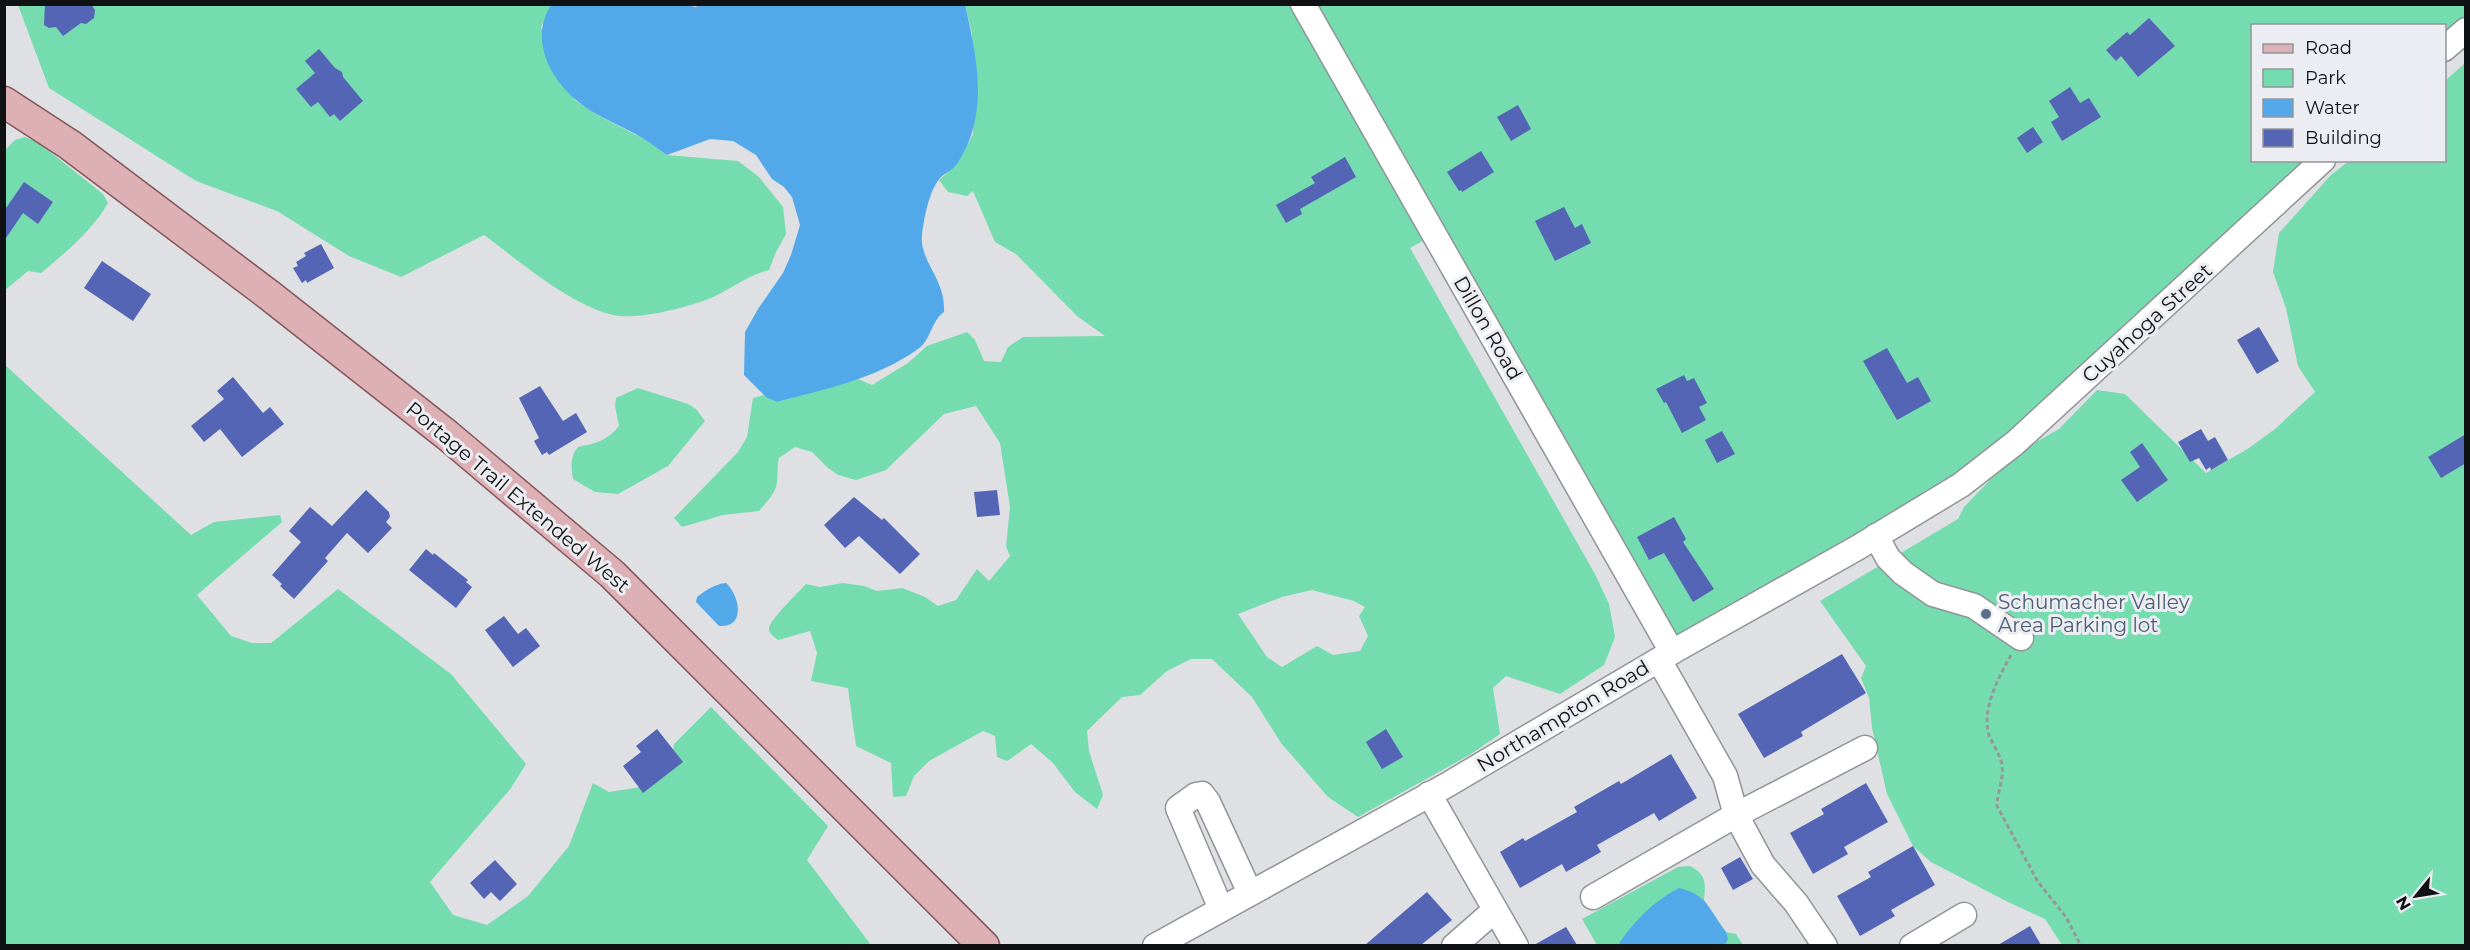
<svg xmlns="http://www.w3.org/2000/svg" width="2470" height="950" font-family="Montserrat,sans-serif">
  <rect width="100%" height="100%" fill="#dfe0e4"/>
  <!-- green -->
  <g fill="#75dcaf" fill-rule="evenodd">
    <path d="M 18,5 L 551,5 L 541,27 L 575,100 L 599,116 L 644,139 L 667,155 L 738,161 L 759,177 L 783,207 L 786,234 L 776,252 L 769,270 C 743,277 728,292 703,301 C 680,309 637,320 613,315 C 570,305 519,261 484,235 L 401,277 L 349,256 L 277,211 L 196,181 L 49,88 Z"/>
    <path d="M 965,5 L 2465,5 L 2465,30 L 2445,49 L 2444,26 L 2252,26 L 2252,160 L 2323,161 L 2015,443 L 1672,652 L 1434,235 L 1410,248 L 1596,576 L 1609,604 L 1615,637 L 1604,665 L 1560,694 L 1506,676 L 1493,688 L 1500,734 L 1471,754 L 1358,817 L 1328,797 L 1281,743 L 1252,697 L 1212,659 L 1191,659 L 1167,671 L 1140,695 L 1122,697 L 1087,731 L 1089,751 L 1103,795 L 1097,809 L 1075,792 L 1053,763 L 1031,744 L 1007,761 L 997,757 L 995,736 L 983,731 L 929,761 L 914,776 L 906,796 L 893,797 L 891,763 L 856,746 L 848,688 L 811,681 L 817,653 L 810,631 L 778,640 C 775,637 769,634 769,629 C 769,620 798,593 806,584 L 820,587 L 843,583 L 864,586 L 877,591 L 902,588 L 925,597 L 938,606 L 956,600 L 977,569 L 989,581 L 1010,556 L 1006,546 L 1010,507 L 1000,443 L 976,406 L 944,414 L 886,470 L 856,480 L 838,475 L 828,468 L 812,452 L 795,447 L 779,458 C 777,466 778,473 777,482 C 776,493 766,503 759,511 L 723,515 L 682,527 L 674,518 L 738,452 L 747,437 L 753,398 L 764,395 L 777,402 L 858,379 L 872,385 L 908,363 L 927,346 L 967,332 L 975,340 L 984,361 L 1001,362 L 1008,347 L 1023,337 L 1105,336 L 1077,316 L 1016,254 L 995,242 L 973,191 L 967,196 L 948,192 L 939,180 L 956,165 L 973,134 L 972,34 ZM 1312,590 L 1354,601 L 1365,607 L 1359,616 L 1368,636 L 1360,651 L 1333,655 L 1317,646 L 1282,667 L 1267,657 L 1238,614 L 1282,597 Z"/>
    <polygon points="2465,63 2465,945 2062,945 2045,919 2008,902 1931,862 1913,846 1887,794 1872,728 1869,698 1861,678 1866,666 1820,601 1958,519 1964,507 2015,454 2059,429 2097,390 2125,394 2206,473 2249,448 2275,429 2315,392 2298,366 2286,308 2273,272 2279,233 2331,175 2349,161 2444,160 2445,81"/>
    <path d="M 25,137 L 39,143 L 103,194 L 108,203 C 92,231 65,253 41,273 L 28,271 L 5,290 L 5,150 L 15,140 Z"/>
    <polygon points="4,364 191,535 214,522 280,515 282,522 197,595 231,636 252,643 271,643 338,589 451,674 526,764 511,788 430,882 453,915 487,925 528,896 569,846 593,783 609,792 641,787 670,768 674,744 711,707 828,826 807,860 871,945 5,945"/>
    <path d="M 638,388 L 688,404 L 696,409 L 705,421 L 668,466 L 618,494 L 595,492 L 573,479 C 571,467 570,456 578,447 C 595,444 608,440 619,426 L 615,406 L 616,398 Z"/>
    <path d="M 1690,866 C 1706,874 1706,883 1704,900 L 1726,932 L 1736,934 L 1743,945 L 1597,945 L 1582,919 L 1678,867 Z"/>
  </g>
  <!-- water -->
  <g fill="#52a8e9">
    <path d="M 688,5 L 695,7 L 705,4 L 965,5 C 977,58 990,114 957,164 C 953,170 945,173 940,178 C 929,191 924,218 922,235 C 919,261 946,279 944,312 C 931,321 931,340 918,349 C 876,379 825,389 777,402 L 766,397 L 744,375 L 745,332 L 758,309 L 783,273 L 791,255 L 800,225 L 792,197 L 784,187 L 772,179 L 756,155 L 733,141 L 710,139 L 667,155 C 659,150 652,144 644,139 C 622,125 595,117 575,99 C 548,76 530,37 551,5 Z"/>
    <path d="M 726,583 C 740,596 746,628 719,626 L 696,602 L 697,597 C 706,590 715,584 726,583 Z"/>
    <path d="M 1679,888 C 1709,895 1709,911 1726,932 L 1728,939 L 1725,945 L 1619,945 L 1620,942 C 1638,917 1652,903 1679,888 Z"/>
  </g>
  <!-- building -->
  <g fill="#5365b4">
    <polygon points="45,4 91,4 95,10 94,18 86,24 81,23 63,36 56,27 49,28 44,25"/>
    <polygon points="2149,18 2175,46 2138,77 2121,56 2116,61 2106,50 2127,32 2130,35"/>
    <polygon points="319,49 335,68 342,72 343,77 363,101 340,121 334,114 330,117 318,102 311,107 296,89 315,73 305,61"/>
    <polygon points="2070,87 2080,103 2089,98 2101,117 2062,141 2051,122 2059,117 2049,101"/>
    <polygon points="1518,105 1531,129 1511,141 1497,117"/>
    <polygon points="2033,127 2043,142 2027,153 2017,138"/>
    <polygon points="1481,151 1494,172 1462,192 1461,190 1459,191 1447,172"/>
    <polygon points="1345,157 1356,177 1300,209 1302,214 1286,223 1276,205 1315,183 1311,177"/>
    <polygon points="24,182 53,202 38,224 23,213 4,241 4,211"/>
    <polygon points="1564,207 1575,228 1582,224 1591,243 1555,261 1535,221"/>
    <polygon points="321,244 334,268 307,283 306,280 302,283 293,268 298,266 296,262 306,256 304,253"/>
    <polygon points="102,261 151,294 133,321 84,288"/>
    <polygon points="2259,327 2279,361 2257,374 2237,340"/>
    <polygon points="1887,348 1907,383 1918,377 1931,401 1897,420 1863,361"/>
    <polygon points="1684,375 1687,381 1694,378 1707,403 1699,407 1706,420 1682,433 1666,402 1664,403 1656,389"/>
    <polygon points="233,377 263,413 270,407 284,424 242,457 220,429 204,442 191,426 224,399 217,391"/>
    <polygon points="540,386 563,421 576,413 587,432 549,455 547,452 542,455 534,441 539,438 519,398"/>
    <polygon points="2201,429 2208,441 2215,437 2228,460 2211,470 2210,467 2206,470 2199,458 2190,462 2178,442"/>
    <polygon points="1722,431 1735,454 1717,463 1705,440"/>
    <polygon points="2466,434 2466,463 2441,478 2428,457"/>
    <polygon points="2142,443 2168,480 2137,502 2121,480 2140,467 2130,452"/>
    <polygon points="366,490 389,512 390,517 386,522 392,528 368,553 347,533 325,558 328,561 294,599 280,586 282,584 272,575 301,542 289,531 310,507 332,526"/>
    <polygon points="997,490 1000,515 977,517 974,492"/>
    <polygon points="854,497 882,520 884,518 920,554 900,574 859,536 845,548 824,525"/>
    <polygon points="1674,517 1686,539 1683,542 1714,589 1693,602 1664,553 1649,560 1637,537"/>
    <polygon points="426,549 433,555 434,553 468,580 466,582 472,587 456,608 409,570"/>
    <polygon points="504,616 518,634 526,628 540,646 513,667 485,630"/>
    <polygon points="1842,654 1866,693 1801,732 1803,736 1764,758 1738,714"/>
    <polygon points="657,729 683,762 643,793 623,766 641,752 636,746"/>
    <polygon points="1386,729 1403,757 1382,769 1366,742"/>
    <polygon points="1671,754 1697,798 1659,821 1654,813 1597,845 1601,852 1566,872 1562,864 1520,888 1500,852 1523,838 1525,841 1577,812 1574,807 1619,781 1621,784"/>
    <polygon points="1866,783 1888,822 1844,847 1848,854 1813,874 1790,833 1824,814 1821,809"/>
    <polygon points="1913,846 1935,885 1891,910 1895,916 1860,936 1837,896 1871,877 1868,872"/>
    <polygon points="1740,857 1753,879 1733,890 1721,868"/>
    <polygon points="495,860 517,884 500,901 491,892 484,899 470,883"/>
    <polygon points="1427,892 1452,920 1437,932 1421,945 1365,945"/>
    <polygon points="2030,926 2041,945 1998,945"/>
    <polygon points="1566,927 1577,945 1534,945"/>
  </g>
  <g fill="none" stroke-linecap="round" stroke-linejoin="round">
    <!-- minor casing -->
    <g stroke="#939498" stroke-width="27">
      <g id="minor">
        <polyline points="1303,4 1672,652"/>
        <polyline points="2444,49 2466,30"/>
        <polyline points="1876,536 1888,558 1903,573 1933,594 1974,606 2021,638"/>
        <polyline points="1659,660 1725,776 1736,815 1763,865 1796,903 1825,946"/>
        <polyline points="1429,794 1516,946"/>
        <polyline points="1593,897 1736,815 1865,748"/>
        <polyline points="1221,909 1178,808 1196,795 1202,794 1208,802 1250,893"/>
        <polyline points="1155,946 1447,785 1672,652 1857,548 1961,485 2015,443 2323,160"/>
        <polyline points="1454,946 1495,910"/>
        <polyline points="1912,946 1964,915"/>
      </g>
    </g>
    <!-- major casing -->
    <g stroke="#85565b" stroke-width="33">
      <polyline id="major" points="4,102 70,145 269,295 447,435 612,574 984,946"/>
    </g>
    <!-- path -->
    <path stroke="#969799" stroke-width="3" stroke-dasharray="4.5 3" stroke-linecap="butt" d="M 2011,655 C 1999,677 1981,709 1989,735 C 1993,745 2000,754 2002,765 C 2004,780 1997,792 1997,806 L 2038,882 L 2066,917 L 2081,946"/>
    <!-- minor -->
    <use href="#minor" stroke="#fff" stroke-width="24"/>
    <!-- major -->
    <use href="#major" stroke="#dcb0b4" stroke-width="30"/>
  </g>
  <!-- markers -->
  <circle fill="#5c6f8a" stroke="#ecedf2" stroke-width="2" cx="1986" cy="614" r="6"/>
  <g text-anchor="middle" stroke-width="6" stroke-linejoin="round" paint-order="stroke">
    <!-- street labels -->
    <g font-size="20" fill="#101112" stroke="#ecedf2">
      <text transform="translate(2147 323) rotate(-42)" y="7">Cuyahoga Street</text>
      <text transform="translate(1488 328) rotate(60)" y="7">Dillon Road</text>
      <text transform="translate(518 497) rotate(40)" y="7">Portage Trail Extended West</text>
      <text transform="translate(1563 716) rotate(-31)" y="7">Northampton Road</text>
    </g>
    <!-- service labels -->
    <g font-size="20" fill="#4e5e75" stroke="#ecedf2" text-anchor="start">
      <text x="1998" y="609">Schumacher Valley<tspan x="1998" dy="23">Area Parking lot</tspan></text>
    </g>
  </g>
  <!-- border -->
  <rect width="2470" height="950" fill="none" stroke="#101112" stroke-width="12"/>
  <!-- legend -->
  <rect x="2251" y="24" width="195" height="138" fill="#ecedf2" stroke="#949598" stroke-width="1.5"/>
  <rect x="2263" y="44" width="30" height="9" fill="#dcb0b4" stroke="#949598" stroke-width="1.5"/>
  <text x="2305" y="54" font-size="18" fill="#101112">Road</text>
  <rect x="2263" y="69" width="30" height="18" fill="#75dcaf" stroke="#949598" stroke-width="1.5"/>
  <text x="2305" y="84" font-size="18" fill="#101112">Park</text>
  <rect x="2263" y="99" width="30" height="18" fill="#52a8e9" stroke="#949598" stroke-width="1.5"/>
  <text x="2305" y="114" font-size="18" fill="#101112">Water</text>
  <rect x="2263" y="129" width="30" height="18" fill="#5365b4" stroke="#949598" stroke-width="1.5"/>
  <text x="2305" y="144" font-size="18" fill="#101112">Building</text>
  <!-- north arrow -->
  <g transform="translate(2416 896) rotate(240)" stroke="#ecedf2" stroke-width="4.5" paint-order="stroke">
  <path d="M0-4.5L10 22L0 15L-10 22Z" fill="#101112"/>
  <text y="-9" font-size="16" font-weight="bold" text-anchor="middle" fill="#101112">N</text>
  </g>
</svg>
